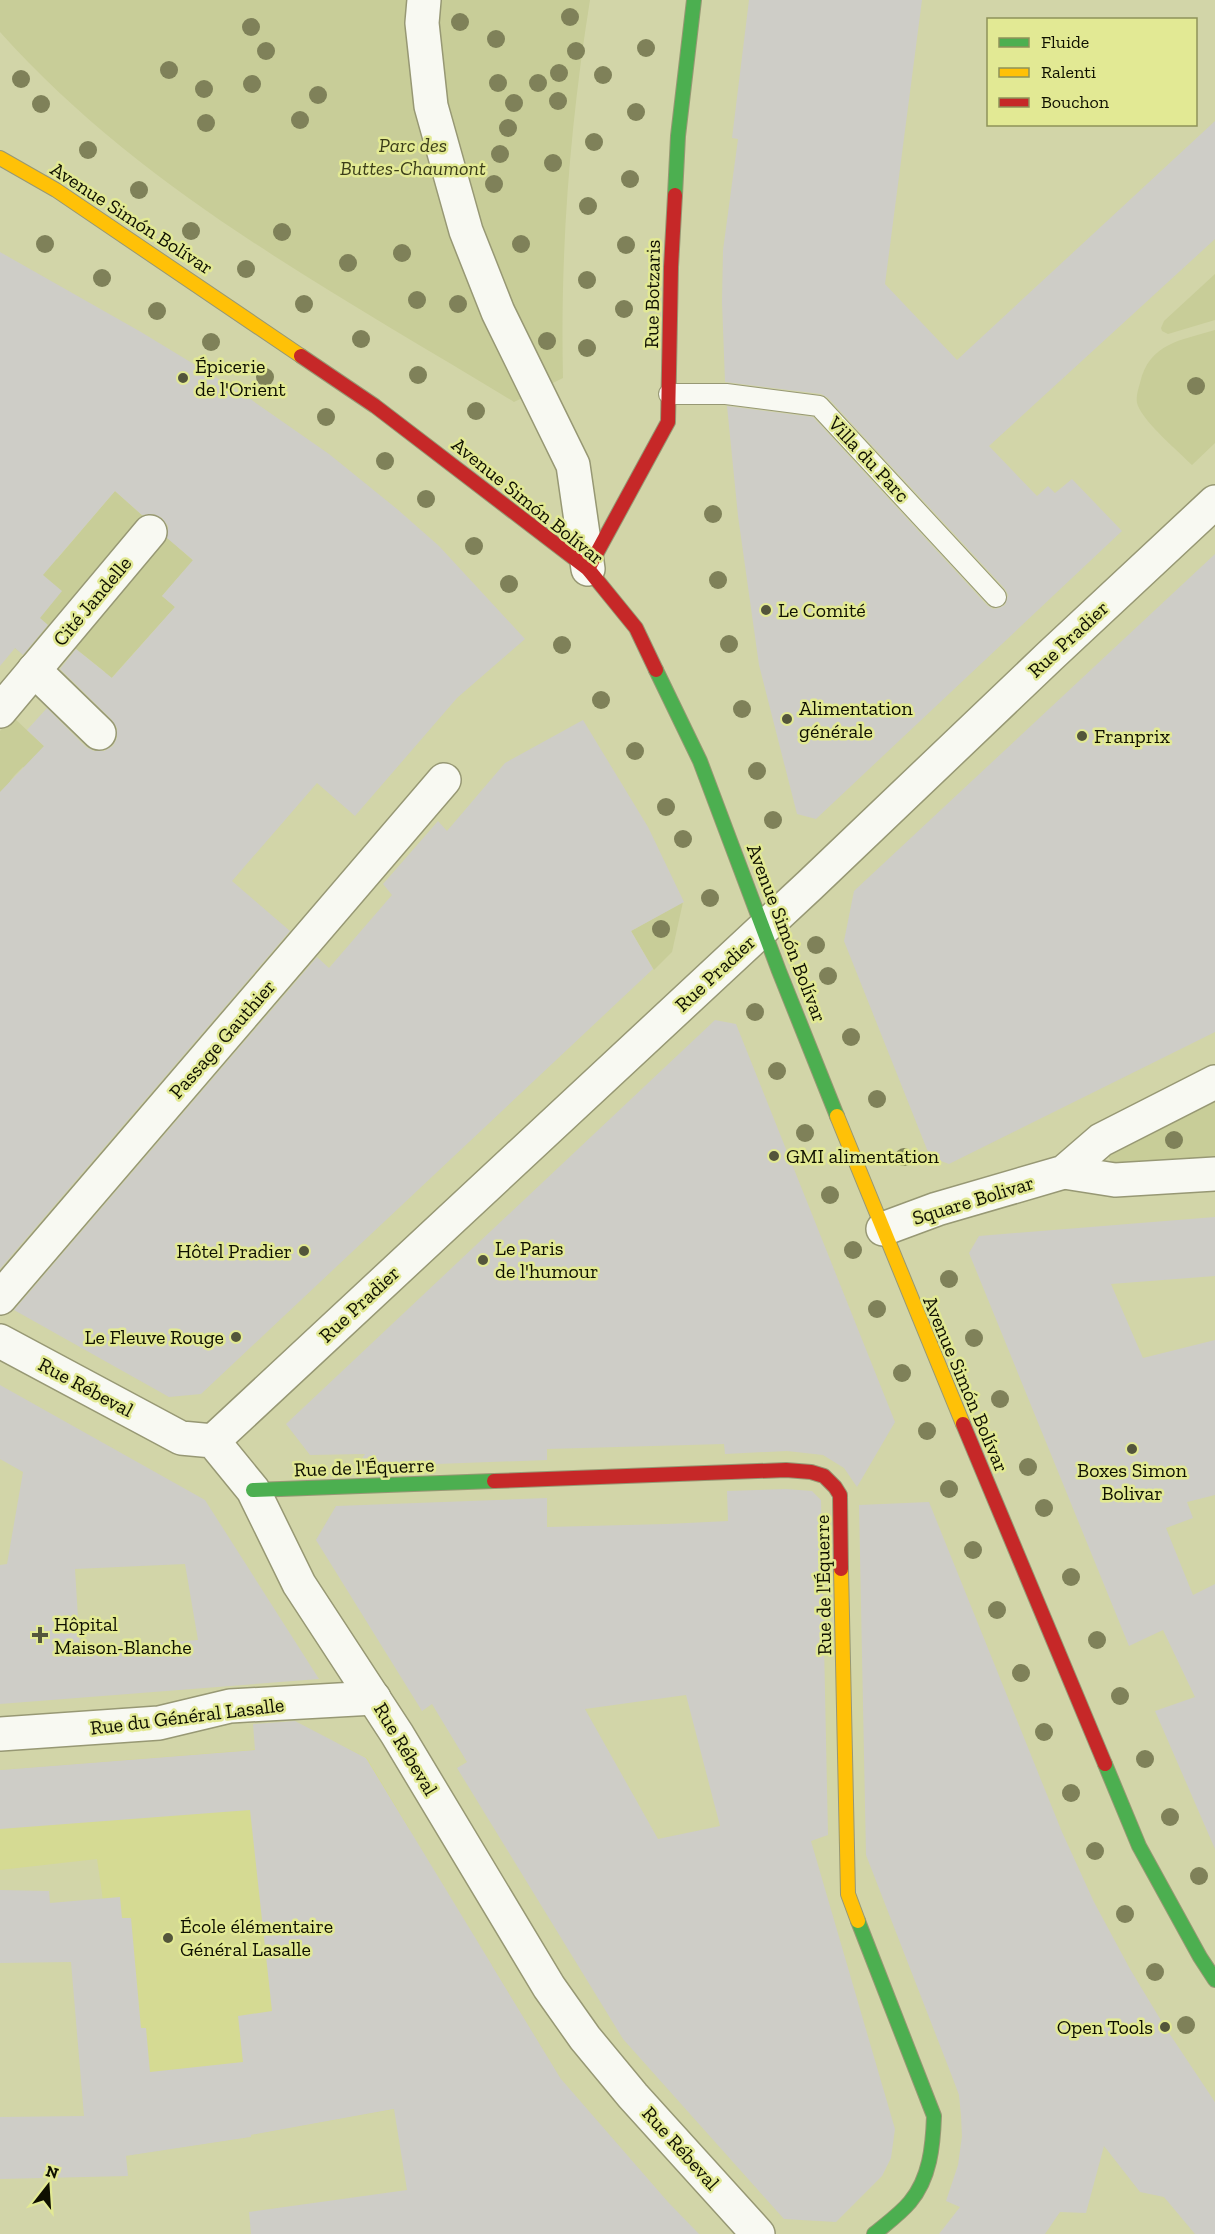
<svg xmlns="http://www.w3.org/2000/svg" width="1215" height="2234" font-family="'Zilla Slab',serif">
  <rect width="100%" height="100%" fill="#d2d5a8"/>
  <!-- built -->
  <polygon fill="#d5da93" points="337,1743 367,1758 410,1830 351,1835 431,1979 492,1965 561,2079 251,2135 251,2137 126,2156 102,1893 97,1859 0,1870 0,1770"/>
  <!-- green -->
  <g fill="#c8cd98">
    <path d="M 0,0 L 590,0 C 570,125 560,251 563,378 L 514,402 C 334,292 142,191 0,32 Z"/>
    <polygon points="1215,274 1215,320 1168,334 1162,331 1161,328 1164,321"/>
    <path d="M 1215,330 L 1215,443 L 1192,465 C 1178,451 1145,423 1138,406 C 1135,399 1138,390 1140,383 C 1149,343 1182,340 1215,330 Z"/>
    <polygon points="115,491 144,517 26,657 15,648 0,550 57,559"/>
    <polygon points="163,534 206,572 196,582 183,572 162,596 175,607 107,683 105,672 71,645"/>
    <path d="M 13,717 L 49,751 L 29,772 L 23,767 C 10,779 4,788 0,805 L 0,731 Z"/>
    <polygon points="683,902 672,952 654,970 631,931"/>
    <polygon points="1215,1098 1215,1162 1112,1166 1107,1152"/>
  </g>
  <!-- building -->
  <g fill="#cecdc7" fill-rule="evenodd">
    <polygon points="749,0 922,0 885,284 957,360 1215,121 1215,239 989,446 1037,496 1048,486 1055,493 1072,479 1122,531 816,819 797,814 759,665 738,516 727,406 813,417 987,605 993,609 999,608 1005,605 1008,595 1005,589 828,398 821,394 725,382 722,302 723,250 738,139 732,138"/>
    <polygon points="0,252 141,332 243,394 329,454 397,509 439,546 525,639 457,698 355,816 317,783 232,881 290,931 0,1269 0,792 44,746 27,730 47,708 86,747 94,751 104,751 113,746 117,738 117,728 112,720 60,669 76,649 112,678 175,607 162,596 193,560 167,538 168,526 162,518 153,514 142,515 115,491 43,575 62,591 40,618 48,625 23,655 15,648 0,666"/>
    <polygon points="1215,554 1215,1032 949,1164 930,1157 844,941 854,891"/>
    <polygon points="583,720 648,827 684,902 631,931 653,969 201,1394 169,1397 14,1310 317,957 329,968 392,895 383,884 438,821 447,831 505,763"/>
    <polygon points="715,1020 736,1024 895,1422 857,1487 844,1468 823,1455 787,1451 725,1454 724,1444 547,1449 547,1460 357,1467 365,1454 310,1455 286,1424"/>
    <polygon points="1215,1217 1215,1276 1111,1284 1143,1358 1215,1340 1215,1495 1187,1502 1193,1518 1166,1528 1193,1595 1215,1584 1215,1849 1155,1711 1195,1697 1163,1630 1129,1646 969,1253 979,1236"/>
    <path d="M 0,1385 L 205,1500 L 319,1679 L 0,1704 L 0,1565 L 7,1564 L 23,1472 L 0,1459 ZM 185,1564 L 198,1640 L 80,1650 L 75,1569 Z"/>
    <path d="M 786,1489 L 812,1491 L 821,1500 L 828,1835 L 811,1841 L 895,2129 L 891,2158 L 882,2176 L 836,2222 L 784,2219 L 623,2039 L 457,1768 L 467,1762 L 432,1704 L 422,1711 L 316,1540 L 336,1506 L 547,1498 L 547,1527 L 667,1524 L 728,1521 L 727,1491 ZM 686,1695 L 720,1826 L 658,1839 L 585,1709 Z"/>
    <polygon points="929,1502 1062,1832 1094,1902 1130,1969 1165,2027 1215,2102 1215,2234 1195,2234 1164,2197 1140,2192 1104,2146 1086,2213 1060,2212 1045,2234 939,2234 960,2207 946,2201 958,2165 962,2136 961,2116 959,2095 953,2079 866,1855 859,1505"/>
    <polygon points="295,1721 366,1758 561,2079 668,2202 699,2234 251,2234 249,2212 407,2190 394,2109 251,2135 251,2137 126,2156 128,2176 0,2179 0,2117 84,2116 71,1962 0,1963 0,1890 49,1891 50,1903 120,1897 122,1918 131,1918 141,2028 146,2028 150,2072 243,2062 238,2016 272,2011 250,1810 0,1829 0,1770 255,1750 253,1724"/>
  </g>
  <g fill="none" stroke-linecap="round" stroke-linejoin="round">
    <!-- lane casing -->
    <g stroke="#979874" stroke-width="22">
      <polyline id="lane" points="669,394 726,394 819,406 996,597"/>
    </g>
    <!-- street casing -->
    <g stroke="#979874" stroke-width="36">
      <g id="street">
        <polyline points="424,0 422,23 431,106 466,231 498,312 573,465 588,569"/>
        <polyline points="34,670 99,733"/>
        <polyline points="0,711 150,532"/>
        <polyline points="1064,1172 1115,1180 1215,1174"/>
        <polyline points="883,1229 937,1209 1064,1172 1101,1140 1215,1082"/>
        <polyline points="0,1298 444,780"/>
        <polyline points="0,1341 181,1438 213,1441 253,1490 299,1584 397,1734 549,1987 585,2038 633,2096 758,2234"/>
        <polyline points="213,1441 810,885 1050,656 1215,502"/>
        <polyline points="0,1734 159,1723 230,1706 374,1698"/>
      </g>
    </g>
    <!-- fast casing -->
    <g stroke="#979874" stroke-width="16">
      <g id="fast">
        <polyline points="675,195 678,136 694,0"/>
        <polyline points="656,670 700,761 779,971 837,1116"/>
        <polyline points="253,1490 494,1481"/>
        <polyline points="1105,1764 1139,1846 1200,1957 1215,1980"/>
        <path d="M 858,1921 L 934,2116 C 933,2146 930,2178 910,2202 C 900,2214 886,2224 874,2234"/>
      </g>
    </g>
    <!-- slow casing -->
    <g stroke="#979874" stroke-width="16">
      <g id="slow">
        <polyline points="0,158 56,190 301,356"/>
        <polyline points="837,1116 963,1424"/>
        <polyline points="841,1569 848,1894 858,1921"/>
      </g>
    </g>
    <!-- jam casing -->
    <g stroke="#979874" stroke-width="16">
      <g id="jam">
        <polyline points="301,356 375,406 588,569 636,628 656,670"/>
        <polyline points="588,569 668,422 671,267 675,195"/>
        <polyline points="963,1424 1105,1764"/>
        <polyline points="494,1481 786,1470 811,1472 824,1476 835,1487 840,1495 841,1569"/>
      </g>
    </g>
    <!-- lane -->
    <use href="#lane" stroke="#f8f9f2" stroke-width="20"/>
    <!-- street -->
    <use href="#street" stroke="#f8f9f2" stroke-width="33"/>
    <!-- fast -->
    <use href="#fast" stroke="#4caf50" stroke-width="14"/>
    <!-- slow -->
    <use href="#slow" stroke="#ffc107" stroke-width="14"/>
    <!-- jam -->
    <use href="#jam" stroke="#c62828" stroke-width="14"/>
  </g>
  <!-- trees -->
  <g fill="#7f8159">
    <circle cx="570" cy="17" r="9"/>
    <circle cx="460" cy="22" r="9"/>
    <circle cx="251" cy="27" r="9"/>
    <circle cx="496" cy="39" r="9"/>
    <circle cx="646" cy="48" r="9"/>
    <circle cx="266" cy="51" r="9"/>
    <circle cx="576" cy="51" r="9"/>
    <circle cx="169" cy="70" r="9"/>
    <circle cx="559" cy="73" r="9"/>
    <circle cx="603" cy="75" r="9"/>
    <circle cx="21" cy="79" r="9"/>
    <circle cx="498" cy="83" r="9"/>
    <circle cx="538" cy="83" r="9"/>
    <circle cx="252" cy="84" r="9"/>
    <circle cx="204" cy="89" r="9"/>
    <circle cx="318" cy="95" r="9"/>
    <circle cx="558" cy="101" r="9"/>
    <circle cx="514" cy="103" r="9"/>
    <circle cx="41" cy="104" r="9"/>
    <circle cx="636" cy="112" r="9"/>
    <circle cx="300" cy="120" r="9"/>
    <circle cx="206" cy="123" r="9"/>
    <circle cx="508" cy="128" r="9"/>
    <circle cx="594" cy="142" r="9"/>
    <circle cx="88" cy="150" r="9"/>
    <circle cx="500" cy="154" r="9"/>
    <circle cx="553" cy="163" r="9"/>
    <circle cx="630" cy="179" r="9"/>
    <circle cx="494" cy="184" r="9"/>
    <circle cx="139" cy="190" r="9"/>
    <circle cx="588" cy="206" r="9"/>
    <circle cx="191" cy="231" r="9"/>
    <circle cx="282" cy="232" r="9"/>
    <circle cx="45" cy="244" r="9"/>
    <circle cx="521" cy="244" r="9"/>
    <circle cx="626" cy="245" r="9"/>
    <circle cx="402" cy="253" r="9"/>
    <circle cx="348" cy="263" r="9"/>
    <circle cx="246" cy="269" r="9"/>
    <circle cx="102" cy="278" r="9"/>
    <circle cx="587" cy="280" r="9"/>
    <circle cx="417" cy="300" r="9"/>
    <circle cx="304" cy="304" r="9"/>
    <circle cx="458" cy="304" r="9"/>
    <circle cx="624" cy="309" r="9"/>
    <circle cx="157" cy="311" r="9"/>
    <circle cx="361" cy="339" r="9"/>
    <circle cx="547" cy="341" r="9"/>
    <circle cx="211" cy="342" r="9"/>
    <circle cx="587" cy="348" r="9"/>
    <circle cx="418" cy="375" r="9"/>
    <circle cx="265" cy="377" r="9"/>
    <circle cx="1196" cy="386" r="9"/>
    <circle cx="476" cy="411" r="9"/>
    <circle cx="326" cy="417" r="9"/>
    <circle cx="385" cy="461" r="9"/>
    <circle cx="426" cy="499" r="9"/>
    <circle cx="713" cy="514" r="9"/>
    <circle cx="474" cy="546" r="9"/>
    <circle cx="718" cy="580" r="9"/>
    <circle cx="509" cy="584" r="9"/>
    <circle cx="729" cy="644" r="9"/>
    <circle cx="562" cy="645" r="9"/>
    <circle cx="601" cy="700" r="9"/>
    <circle cx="742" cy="709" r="9"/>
    <circle cx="635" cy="751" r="9"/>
    <circle cx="757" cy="771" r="9"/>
    <circle cx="666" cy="807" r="9"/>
    <circle cx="773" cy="820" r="9"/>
    <circle cx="683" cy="839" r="9"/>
    <circle cx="710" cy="898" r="9"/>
    <circle cx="661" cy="929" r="9"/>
    <circle cx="816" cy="945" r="9"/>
    <circle cx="828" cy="976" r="9"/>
    <circle cx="755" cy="1012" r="9"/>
    <circle cx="851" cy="1037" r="9"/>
    <circle cx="777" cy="1071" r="9"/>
    <circle cx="877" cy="1099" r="9"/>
    <circle cx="805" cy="1133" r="9"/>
    <circle cx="1174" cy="1140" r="9"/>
    <circle cx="904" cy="1157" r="9"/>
    <circle cx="830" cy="1195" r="9"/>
    <circle cx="853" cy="1250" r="9"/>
    <circle cx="949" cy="1279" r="9"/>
    <circle cx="877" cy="1309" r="9"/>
    <circle cx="974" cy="1338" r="9"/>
    <circle cx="902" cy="1373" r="9"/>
    <circle cx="1000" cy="1399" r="9"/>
    <circle cx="927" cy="1431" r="9"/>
    <circle cx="1028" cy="1467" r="9"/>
    <circle cx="949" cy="1489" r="9"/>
    <circle cx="1044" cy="1508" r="9"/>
    <circle cx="973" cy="1550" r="9"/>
    <circle cx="1071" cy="1577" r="9"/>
    <circle cx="997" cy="1610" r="9"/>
    <circle cx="1097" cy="1640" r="9"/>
    <circle cx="1021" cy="1673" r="9"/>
    <circle cx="1120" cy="1696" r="9"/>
    <circle cx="1044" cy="1732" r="9"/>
    <circle cx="1145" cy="1759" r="9"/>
    <circle cx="1071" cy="1793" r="9"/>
    <circle cx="1170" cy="1817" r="9"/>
    <circle cx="1095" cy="1851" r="9"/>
    <circle cx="1199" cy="1876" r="9"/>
    <circle cx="1125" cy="1914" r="9"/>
    <circle cx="1155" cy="1972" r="9"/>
    <circle cx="1186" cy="2025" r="9"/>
  </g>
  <!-- markers -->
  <g fill="#53553b" stroke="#e2e994" stroke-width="2">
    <circle cx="183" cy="378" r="6"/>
    <circle cx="766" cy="610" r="6"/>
    <circle cx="787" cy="719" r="6"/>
    <circle cx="1082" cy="736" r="6"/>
    <circle cx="774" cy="1156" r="6"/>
    <circle cx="304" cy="1251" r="6"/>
    <circle cx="483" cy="1260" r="6"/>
    <circle cx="236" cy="1337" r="6"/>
    <circle cx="1132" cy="1449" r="6"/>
    <path d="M37 1626h6v6h6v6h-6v6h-6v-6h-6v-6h6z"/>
    <circle cx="168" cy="1938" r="6"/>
    <circle cx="1165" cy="2027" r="6"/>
  </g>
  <g text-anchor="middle" stroke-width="5" stroke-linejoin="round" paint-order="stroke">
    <!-- park labels -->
    <g font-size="20" font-style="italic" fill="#3b3d19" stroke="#e2e994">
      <text x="413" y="152">Parc des<tspan x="413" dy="23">Buttes-Chaumont</tspan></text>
    </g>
    <!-- street labels -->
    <g font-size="20" fill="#0f1000" stroke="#e2e994">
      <text transform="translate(132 218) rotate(33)" y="7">Avenue Simón Bolívar</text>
      <text transform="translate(652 294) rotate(-89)" y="7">Rue Botzaris</text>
      <text transform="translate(869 459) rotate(47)" y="7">Villa du Parc</text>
      <text transform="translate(528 501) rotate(39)" y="7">Avenue Simón Bolívar</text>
      <text transform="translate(92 601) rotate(-50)" y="7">Cité Jandelle</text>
      <text transform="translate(1068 639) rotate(-43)" y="7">Rue Pradier</text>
      <text transform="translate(787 933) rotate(69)" y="7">Avenue Simón Bolívar</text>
      <text transform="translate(715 973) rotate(-43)" y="7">Rue Pradier</text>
      <text transform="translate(222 1039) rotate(-49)" y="7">Passage Gauthier</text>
      <text transform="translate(973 1200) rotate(-17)" y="7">Square Bolivar</text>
      <text transform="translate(359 1304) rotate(-43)" y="7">Rue Pradier</text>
      <text transform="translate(966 1384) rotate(67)" y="7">Avenue Simón Bolívar</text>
      <text transform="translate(86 1387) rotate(28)" y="7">Rue Rébeval</text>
      <text transform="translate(364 1467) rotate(-2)" y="7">Rue de l'Équerre</text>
      <text transform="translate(823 1585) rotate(-91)" y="7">Rue de l'Équerre</text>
      <text transform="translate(187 1716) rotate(-7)" y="7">Rue du Général Lasalle</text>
      <text transform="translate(406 1749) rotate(59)" y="7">Rue Rébeval</text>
      <text transform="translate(681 2148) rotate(48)" y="7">Rue Rébeval</text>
    </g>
    <!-- poi labels -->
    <g font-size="20" fill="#0f1000" stroke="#e2e994" text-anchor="start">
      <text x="195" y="373">Épicerie<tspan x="195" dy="23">de l'Orient</tspan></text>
      <text x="778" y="617">Le Comité</text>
      <text x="799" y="715">Alimentation<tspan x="799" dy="23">générale</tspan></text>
      <text x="1094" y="743">Franprix</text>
      <text x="786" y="1163">GMI alimentation</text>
      <text x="495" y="1255">Le Paris<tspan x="495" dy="23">de l'humour</tspan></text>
      <text x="292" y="1258" text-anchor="end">Hôtel Pradier</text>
      <text x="224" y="1344" text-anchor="end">Le Fleuve Rouge</text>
      <text x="1132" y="1477" text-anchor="middle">Boxes Simon<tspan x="1132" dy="23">Bolivar</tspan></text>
      <text x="54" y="1631">Hôpital<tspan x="54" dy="23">Maison-Blanche</tspan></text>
      <text x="180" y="1933">École élémentaire<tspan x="180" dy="23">Général Lasalle</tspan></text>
      <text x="1153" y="2034" text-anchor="end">Open Tools</text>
    </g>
  </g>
  <!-- legend -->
  <rect x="987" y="18" width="210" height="108" fill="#e2e994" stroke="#8e9259" stroke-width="1.5"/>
  <rect x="999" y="38" width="30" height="9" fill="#4caf50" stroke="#8e9259" stroke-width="1.5"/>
  <text x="1041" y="48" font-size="18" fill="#0f1000">Fluide</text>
  <rect x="999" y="68" width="30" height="9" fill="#ffc107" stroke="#8e9259" stroke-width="1.5"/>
  <text x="1041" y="78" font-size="18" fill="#0f1000">Ralenti</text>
  <rect x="999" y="98" width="30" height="9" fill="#c62828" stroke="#8e9259" stroke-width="1.5"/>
  <text x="1041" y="108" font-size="18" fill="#0f1000">Bouchon</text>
  <!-- north arrow -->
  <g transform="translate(48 2186) rotate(17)" stroke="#e2e994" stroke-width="4.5" paint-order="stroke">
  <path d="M0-4.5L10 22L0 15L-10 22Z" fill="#0f1000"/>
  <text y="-9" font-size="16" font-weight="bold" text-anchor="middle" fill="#0f1000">N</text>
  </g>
</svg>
